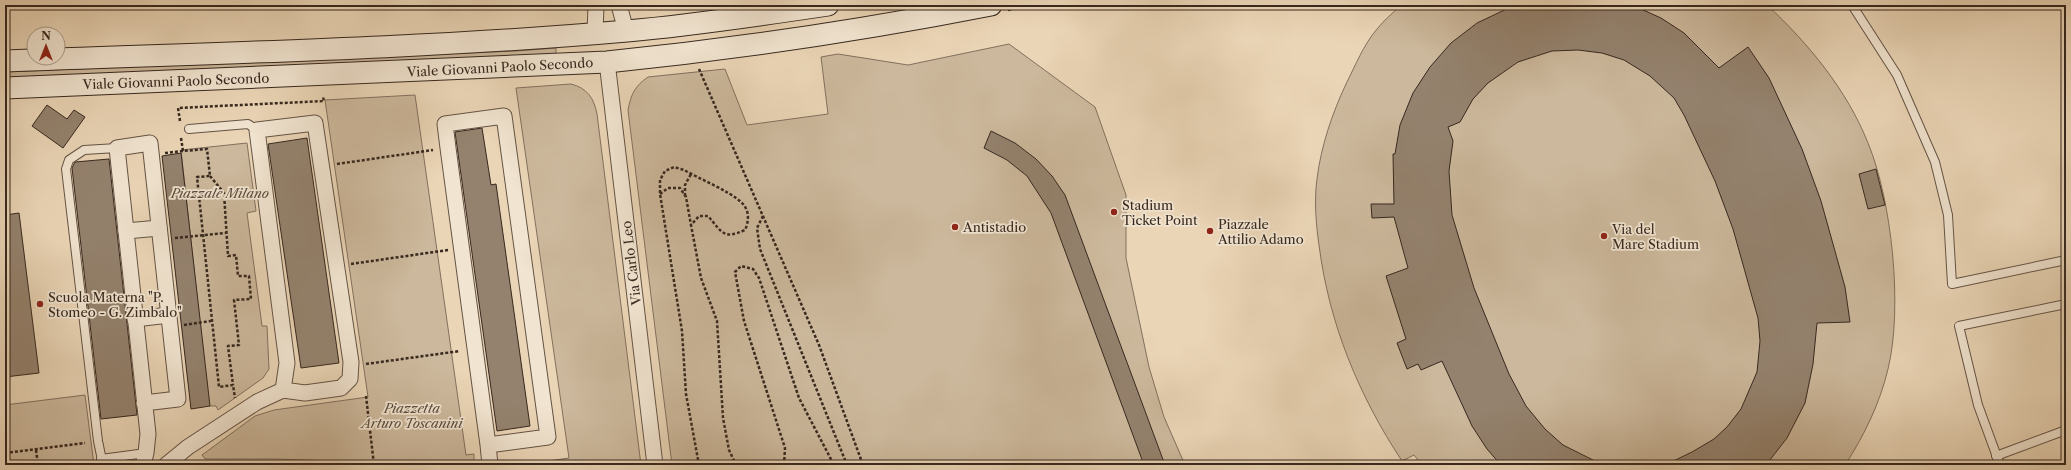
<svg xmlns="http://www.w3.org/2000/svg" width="2071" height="470" font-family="'Libre Caslon Text',serif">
  <rect width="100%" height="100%" fill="#ead5b6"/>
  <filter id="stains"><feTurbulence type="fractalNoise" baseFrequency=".005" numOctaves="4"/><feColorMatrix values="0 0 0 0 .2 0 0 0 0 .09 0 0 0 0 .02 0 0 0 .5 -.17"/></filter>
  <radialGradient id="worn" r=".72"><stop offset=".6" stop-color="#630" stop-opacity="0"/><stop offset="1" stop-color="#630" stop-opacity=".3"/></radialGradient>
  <!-- green -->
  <g fill="#ccb89c" stroke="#82705e">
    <path d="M 1401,5 L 1767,5 C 1808,43 1847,90 1868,143 C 1892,201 1903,308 1888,369 C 1880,403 1864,436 1845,465 L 1422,465 L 1414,455 L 1402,461 C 1359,396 1329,324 1319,245 C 1316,224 1314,201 1317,179 C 1321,146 1332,114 1346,84 C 1355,66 1364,44 1377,29 C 1384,20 1393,13 1401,5 Z"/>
    <path d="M 1009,44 L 1095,107 L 1126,195 L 1126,258 L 1149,367 L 1164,417 L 1185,465 L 672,465 L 628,110 C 631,94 635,86 648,77 L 725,69 L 747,125 L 828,114 L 821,57 L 838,54 L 908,65 Z"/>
    <polygon points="556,48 556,54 5,78 5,72 516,51"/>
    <path d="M 571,84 C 587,88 594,98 597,114 L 641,465 L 521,465 L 569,458 L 516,88 Z"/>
    <polygon points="415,95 466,455 474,454 474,463 473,465 450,465 276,459 205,459 202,455 255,416 274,410 368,397 325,100"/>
    <polygon points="247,143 256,211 247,213 262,326 267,326 269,369 263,378 218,410 216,406 209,406 181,150"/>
    <polygon points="85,395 94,465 5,465 5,405"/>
  </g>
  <!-- building -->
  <g fill="#94826e" stroke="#37281f">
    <polygon points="1515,5 1632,5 1661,18 1684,33 1719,68 1748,47 1769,78 1802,149 1821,201 1845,287 1850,322 1817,323 1813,364 1805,403 1787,438 1766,465 1665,465 1692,452 1714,439 1727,427 1741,409 1757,372 1760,341 1758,318 1733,229 1715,181 1684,115 1674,98 1650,76 1624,60 1602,53 1578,50 1552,51 1518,62 1488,83 1473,99 1460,122 1448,127 1453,141 1449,171 1452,215 1474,288 1509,374 1526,406 1545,429 1563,445 1603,465 1501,465 1487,449 1472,426 1442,361 1421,370 1418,364 1407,369 1397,343 1406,339 1386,276 1408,268 1394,217 1372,218 1371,204 1394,204 1393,154 1395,154 1400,125 1413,93 1430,67 1451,43 1477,23"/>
    <polygon points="47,105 67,119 74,110 85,117 63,148 32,126"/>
    <polygon points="482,128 491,185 496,184 530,426 497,431 455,132"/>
    <polygon points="991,131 1015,143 1036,159 1052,176 1065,195 1165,465 1144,465 1051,213 1027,176 1007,160 984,148"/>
    <polygon points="307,138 339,363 301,368 268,144"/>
    <polygon points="181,153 210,406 191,409 162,156"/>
    <polygon points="109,159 137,415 101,419 72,168 75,162"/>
    <polygon points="1876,169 1885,205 1868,209 1859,174"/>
    <polygon points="19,213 39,373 5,377 5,215"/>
  </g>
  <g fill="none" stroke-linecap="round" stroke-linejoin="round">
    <!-- lane casing -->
    <g stroke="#645345" stroke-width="10">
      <g id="lane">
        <polyline points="1852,5 1897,75 1935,162 1948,215 1952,284 2066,260"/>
        <polyline points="189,129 248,124 257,130"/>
        <polyline points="1996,456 2066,430"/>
        <polyline points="101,459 146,453"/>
        <polyline points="103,465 98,441 66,169 69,160 84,150 117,148"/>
        <polyline points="2000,465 1978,405 1959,326 2066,304"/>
      </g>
    </g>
    <!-- street casing -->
    <g stroke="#645345" stroke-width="17">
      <g id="street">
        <polyline points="619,5 626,31"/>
        <polyline points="595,33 596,5"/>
        <polyline points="607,62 655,465"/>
        <polyline points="126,231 159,228"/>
        <polyline points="135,319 169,315"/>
        <polyline points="488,445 548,437 504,116 445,124 448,148 488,445 490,465"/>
        <polyline points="143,465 146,453 148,434 117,148 150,143 178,399 144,403"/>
        <polyline points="166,465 188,447 257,402 283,390 305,393 341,388 350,379 351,362 315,123 257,130 287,363 283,390"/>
      </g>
    </g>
    <!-- secondary casing -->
    <g stroke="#37281f" stroke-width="23">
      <g id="secondary">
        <path d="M 5,61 C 212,53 420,49 627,31 C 694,25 761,15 828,5"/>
        <path d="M 5,88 L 607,62 C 736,49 864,30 991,5"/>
      </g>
    </g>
    <!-- path -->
    <g stroke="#37281f" stroke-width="2.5" stroke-dasharray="3 2" stroke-linecap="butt">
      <polyline points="1008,10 1031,5"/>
      <polyline points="699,69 819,345 863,465"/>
      <polyline points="180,121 178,108 324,101 323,97"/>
      <polyline points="181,138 183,151 207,149 210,176 197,177 219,387 233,385 235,398"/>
      <polyline points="165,153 183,151"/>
      <polyline points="337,164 433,150"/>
      <polyline points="210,176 224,193 228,256 236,255 238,276 249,276 251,299 234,300 239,345 228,346 233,385"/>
      <polyline points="660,194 668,188 680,188 686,197 691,225"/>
      <polyline points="685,196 685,185 691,174"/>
      <polyline points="763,216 757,228 760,249 847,465"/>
      <polyline points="175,238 226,233"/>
      <polyline points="351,264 448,250"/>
      <polyline points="184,325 211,321"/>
      <polyline points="366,364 460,351"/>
      <polyline points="366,396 374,465"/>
      <polyline points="36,450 38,465"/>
      <polyline points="5,453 85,443"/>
      <path d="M 699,465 L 686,394 L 682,331 L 660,194 L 660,180 L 665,171 L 674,167 L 684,170 C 700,179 729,191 741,202 C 750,210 749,221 745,230 C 723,240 722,232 708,216 L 699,216 L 691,225 L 701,278 L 717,321 L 723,418 L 729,450 L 736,465"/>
      <polyline points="784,465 785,448 744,321 735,272 741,266 753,269 759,278 799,398 834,465"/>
    </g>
    <!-- lane -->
    <use href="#lane" stroke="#f1e4d0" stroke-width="8"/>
    <!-- street -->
    <use href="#street" stroke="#f1e4d0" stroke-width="15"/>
    <!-- secondary -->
    <use href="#secondary" stroke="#f1e4d0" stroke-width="21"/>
  </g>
  <!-- markers -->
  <g fill="#8f2418" stroke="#f1e4d0" stroke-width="1.5">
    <circle cx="1114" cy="212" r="4"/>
    <circle cx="955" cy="227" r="4"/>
    <circle cx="1210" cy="231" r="4"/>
    <circle cx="1604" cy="236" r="4"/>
    <circle cx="40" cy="304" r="4"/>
  </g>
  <g text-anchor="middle" stroke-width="3.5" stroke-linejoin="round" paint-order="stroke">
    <!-- street labels -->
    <g font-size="13" fill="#37281f" stroke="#f1e4d0">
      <text transform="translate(500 67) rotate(-3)" y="5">Viale Giovanni Paolo Secondo</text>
      <text transform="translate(176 81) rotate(-2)" y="5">Viale Giovanni Paolo Secondo</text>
      <text transform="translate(631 263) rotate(-97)" y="5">Via Carlo Leo</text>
    </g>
    <!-- park labels -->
    <g font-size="13" font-style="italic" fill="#5c4c3e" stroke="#f1e4d0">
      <text x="220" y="198">Piazzale Milano</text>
      <text x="412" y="413">Piazzetta<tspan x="412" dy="15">Arturo Toscanini</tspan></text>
    </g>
    <!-- poi labels -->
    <g font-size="13" fill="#37281f" stroke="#f1e4d0" text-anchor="start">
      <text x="1122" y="210">Stadium<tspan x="1122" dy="15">Ticket Point</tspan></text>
      <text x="1218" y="229">Piazzale<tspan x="1218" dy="15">Attilio Adamo</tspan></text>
      <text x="963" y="232">Antistadio</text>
      <text x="1612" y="234">Via del<tspan x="1612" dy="15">Mare Stadium</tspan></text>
      <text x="48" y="302">Scuola Materna "P.<tspan x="48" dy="15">Stomeo - G. Zimbalo"</tspan></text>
    </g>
  </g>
  <!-- margin -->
  <rect width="2071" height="470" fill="none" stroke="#ead5b6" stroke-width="20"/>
  <rect x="6" y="6" width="2059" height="458" fill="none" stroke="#37281f" stroke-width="2"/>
  <rect x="10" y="10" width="2051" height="450" fill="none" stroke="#37281f"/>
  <!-- north arrow -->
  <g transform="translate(46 46)"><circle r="19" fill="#f1e4d0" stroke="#a79989"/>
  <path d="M0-3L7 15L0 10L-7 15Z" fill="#8f2418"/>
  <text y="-6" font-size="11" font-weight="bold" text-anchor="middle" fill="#37281f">N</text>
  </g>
  <rect width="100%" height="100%" filter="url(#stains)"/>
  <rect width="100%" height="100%" fill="url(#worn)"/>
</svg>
